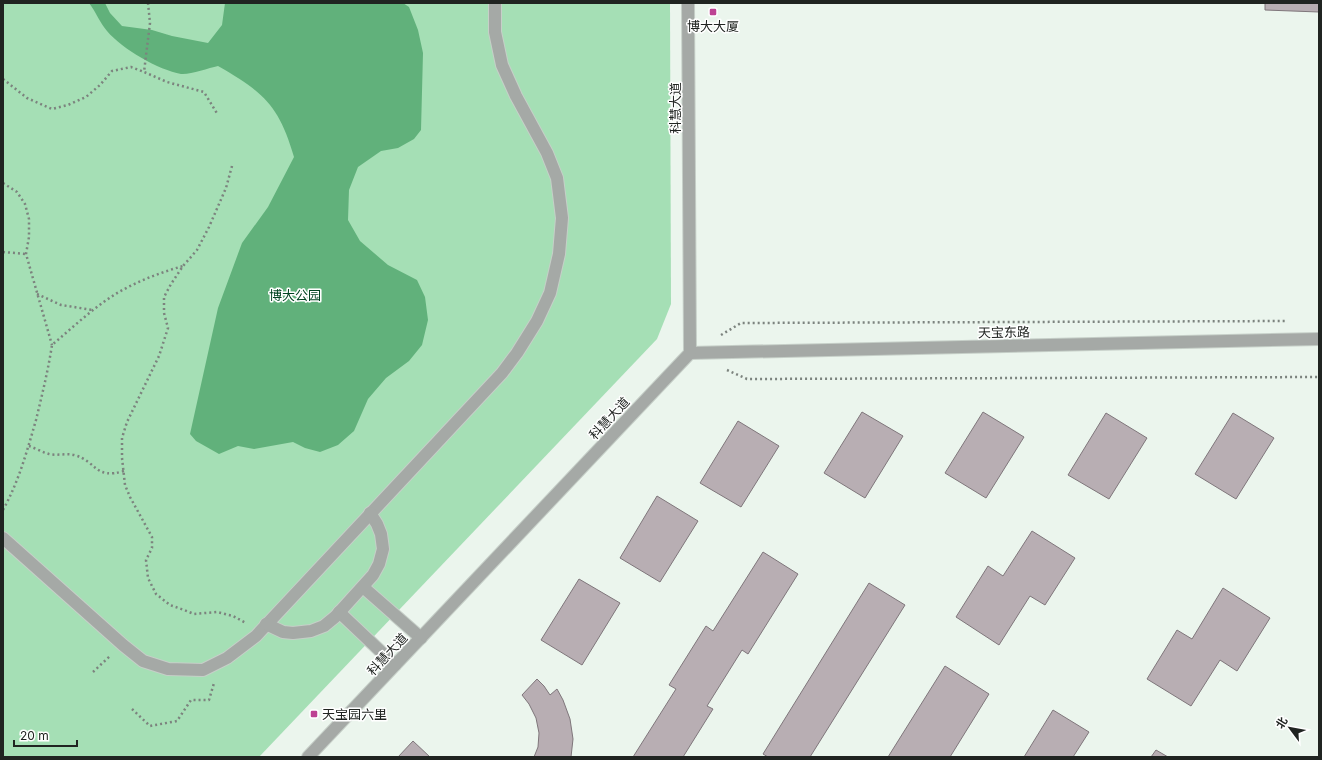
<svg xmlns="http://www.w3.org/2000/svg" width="1322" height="760" font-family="Inter,'Noto Sans SC',sans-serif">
  <rect width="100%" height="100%" fill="#ebf5ed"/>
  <!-- green -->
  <polygon fill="#a5dfb5" points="3,3 670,3 671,304 657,339 259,757 3,757"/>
  <!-- water -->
  <path fill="#61b17b" d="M 89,3 L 105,3 L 110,13 L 122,26 L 152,30 L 172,36 L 208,43 L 222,25 L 225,3 L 403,3 L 409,7 L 418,30 L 423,53 L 421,130 L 414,139 L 398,148 L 381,151 L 358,167 L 349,190 L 348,220 L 360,241 L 388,265 L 417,280 L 425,297 L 428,320 L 422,345 L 409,361 L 386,378 L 368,399 L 354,431 L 338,445 L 320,452 L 305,448 L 293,442 L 254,449 L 238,446 L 219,454 L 196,441 L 190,434 L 218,308 L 242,243 L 268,207 L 294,157 C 279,105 263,92 218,66 C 208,68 190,75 181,74 C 159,70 122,49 107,31 C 100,23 96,12 89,3 Z"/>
  <!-- building -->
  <g fill="#b8aeb3" stroke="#7f767b">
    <polygon points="1265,3 1319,3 1319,12 1265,10"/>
    <polygon points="862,412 903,436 865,498 824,473"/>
    <polygon points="983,412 1024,437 986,498 945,473"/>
    <polygon points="1106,413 1147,438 1109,499 1068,475"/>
    <polygon points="1233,413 1274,438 1236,499 1195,474"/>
    <polygon points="738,421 779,446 741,507 700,483"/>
    <polygon points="657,496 698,521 660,582 620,558"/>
    <polygon points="1032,531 1075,558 1045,605 1030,596 999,645 956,617 988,566 1003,576"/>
    <polygon points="763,552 798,574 748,654 742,650 707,706 713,709 683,757 633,757 676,689 669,685 706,626 713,631"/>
    <polygon points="579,579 620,603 582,665 541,640"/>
    <polygon points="869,583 905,605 810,757 768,757 763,754"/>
    <polygon points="1223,588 1270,618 1237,671 1220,660 1191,706 1147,679 1177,630 1192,639"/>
    <polygon points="945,666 989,694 950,757 888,757"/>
    <polygon points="537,679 544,686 550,695 557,689 563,700 570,719 573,739 571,757 534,757 538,747 539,733 536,718 529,704 522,695"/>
    <polygon points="1053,710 1089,732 1073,757 1024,757"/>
    <polygon points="413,741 430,757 398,757"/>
    <polygon points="1156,750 1168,757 1151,757"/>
  </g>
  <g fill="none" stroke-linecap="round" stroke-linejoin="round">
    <!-- pedestrian casing -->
    <g stroke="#c6cfc8" stroke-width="14">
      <g id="pedestrian">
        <polyline points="3,538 123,645 143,661 168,669 203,670 227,658 256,636 502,373 517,353 537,321 550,293 559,254 562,218 557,178 547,153 516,96 502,65 495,32 495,3"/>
        <polyline points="363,587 421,638"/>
        <polyline points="339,612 395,665"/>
        <polyline points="266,624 283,632 293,633 311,631 324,626 335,617 373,575 379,564 383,549 381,534 377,524 370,513"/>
      </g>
    </g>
    <!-- tertiary casing -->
    <g stroke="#c6cfc8" stroke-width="14">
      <g id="tertiary">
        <polyline points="690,353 1319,339"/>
        <polyline points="308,757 690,353 688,3"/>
      </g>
    </g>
    <!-- path -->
    <g stroke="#7c837e" stroke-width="2.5" stroke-dasharray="2 3" stroke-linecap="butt">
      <polyline points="148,3 150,23 144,72 167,82 204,92 218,115"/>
      <polyline points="3,79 27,98 52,109 68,105 86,97 100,85 112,71 131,67 144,72"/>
      <polyline points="232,166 226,188 209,227 197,250 183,266 171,284 164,297 164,313 168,328 159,356 127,422 122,438 122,458 125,485 130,497 152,537 152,548 146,560 148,578 156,594 170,605 184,610 194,614 217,612 233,616 246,623"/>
      <polyline points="3,183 17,192 25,204 29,219 29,237 26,254 52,345"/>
      <polyline points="3,252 26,254"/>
      <polyline points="37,294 61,305 93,310"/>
      <polyline points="721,335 741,323 1287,321"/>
      <polyline points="727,370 747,379 1319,377"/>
      <path d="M 29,446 C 35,448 42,452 49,454 C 57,456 66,453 74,455 C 97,461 94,480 124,471"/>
      <path d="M 3,510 C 19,481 27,451 36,420 C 42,395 48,371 52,345 C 72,328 92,309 114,295 C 135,282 159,273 183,266"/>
      <polyline points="93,672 110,656"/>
      <polyline points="132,709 150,726 177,721 191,700 209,700 214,683"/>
    </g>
    <!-- pedestrian -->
    <use href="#pedestrian" stroke="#a5a9a6" stroke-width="12"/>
    <!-- tertiary -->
    <use href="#tertiary" stroke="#a5a9a6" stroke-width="12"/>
  </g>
  <!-- markers -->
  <g fill="#bd4293" stroke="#fff" stroke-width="1.5">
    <rect x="709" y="8" width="8" height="8" rx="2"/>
    <rect x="310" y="710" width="8" height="8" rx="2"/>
  </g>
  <g text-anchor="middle" stroke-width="3" stroke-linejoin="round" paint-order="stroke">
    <!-- poi labels -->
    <g font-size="13" fill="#202421" stroke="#fff">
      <text x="713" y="31">博大大厦</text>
      <text x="322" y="719" text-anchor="start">天宝园六里</text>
    </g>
    <!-- street labels -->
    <g font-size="13" fill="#202421" stroke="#fff">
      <text transform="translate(675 108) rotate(-90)" y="5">科慧大道</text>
      <text transform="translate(1004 332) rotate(-1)" y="5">天宝东路</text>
      <text transform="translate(609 418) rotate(-47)" y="5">科慧大道</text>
      <text transform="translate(387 654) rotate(-47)" y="5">科慧大道</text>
    </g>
    <!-- park labels -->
    <g font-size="13" fill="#004320" stroke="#fff">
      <text x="295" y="300">博大公园</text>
    </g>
  </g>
  <!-- border -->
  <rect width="1322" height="760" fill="none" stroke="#202421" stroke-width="8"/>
  <!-- north arrow -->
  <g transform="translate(1290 728) rotate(302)" stroke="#ffffff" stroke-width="3" paint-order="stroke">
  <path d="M0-3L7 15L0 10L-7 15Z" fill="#202421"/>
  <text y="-6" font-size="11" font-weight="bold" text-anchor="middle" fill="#202421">北</text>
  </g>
  <!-- scale -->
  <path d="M14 740v6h63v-6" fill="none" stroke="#202421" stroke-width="2"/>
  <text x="20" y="740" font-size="12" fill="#202421" stroke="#ffffff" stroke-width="3" paint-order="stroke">20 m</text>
</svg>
